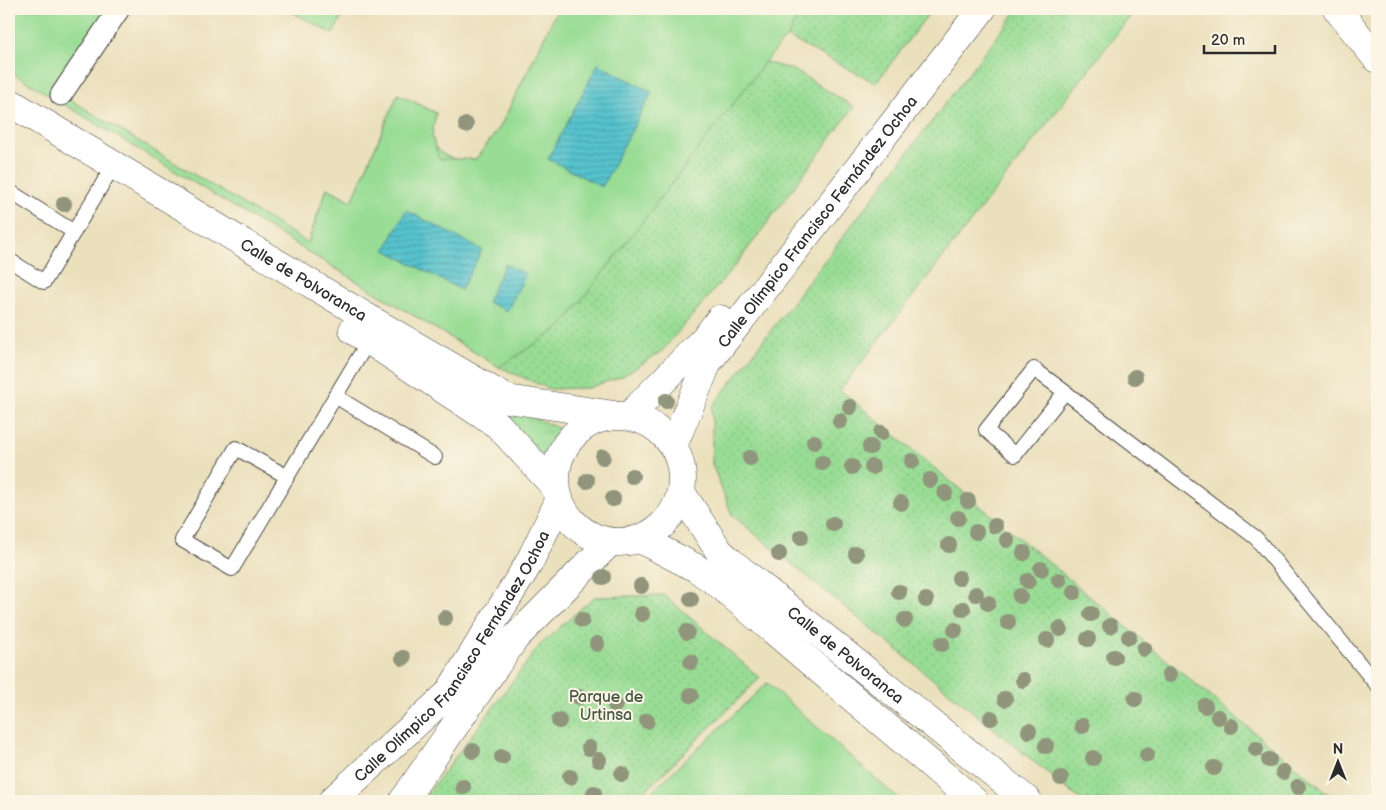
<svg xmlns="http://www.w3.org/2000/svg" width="1386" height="810" font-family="'Balsamiq Sans',sans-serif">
  <defs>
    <pattern id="grass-tufts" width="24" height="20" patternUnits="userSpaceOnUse" patternTransform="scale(1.25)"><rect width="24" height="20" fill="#99dd95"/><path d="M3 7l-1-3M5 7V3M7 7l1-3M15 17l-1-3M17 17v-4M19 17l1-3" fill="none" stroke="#84be81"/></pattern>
    <pattern id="park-dots" width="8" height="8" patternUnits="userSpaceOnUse" patternTransform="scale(1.25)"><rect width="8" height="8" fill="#99dd95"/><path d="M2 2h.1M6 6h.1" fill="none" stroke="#84be81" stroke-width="1.8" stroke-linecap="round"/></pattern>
    <pattern id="water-rules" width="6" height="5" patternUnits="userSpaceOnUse" patternTransform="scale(1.25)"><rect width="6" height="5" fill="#56c3ce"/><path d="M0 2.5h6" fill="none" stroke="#479fa7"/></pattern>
  </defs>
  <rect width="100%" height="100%" fill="#fcf5e5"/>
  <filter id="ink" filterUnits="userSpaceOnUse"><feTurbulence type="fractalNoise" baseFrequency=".02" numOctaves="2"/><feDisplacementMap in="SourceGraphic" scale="10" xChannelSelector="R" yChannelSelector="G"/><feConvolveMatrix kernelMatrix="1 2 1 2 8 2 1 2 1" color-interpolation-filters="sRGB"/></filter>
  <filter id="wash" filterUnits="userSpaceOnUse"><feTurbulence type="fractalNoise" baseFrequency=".0096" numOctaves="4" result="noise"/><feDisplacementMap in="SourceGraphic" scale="20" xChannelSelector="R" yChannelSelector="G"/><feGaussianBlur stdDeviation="1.12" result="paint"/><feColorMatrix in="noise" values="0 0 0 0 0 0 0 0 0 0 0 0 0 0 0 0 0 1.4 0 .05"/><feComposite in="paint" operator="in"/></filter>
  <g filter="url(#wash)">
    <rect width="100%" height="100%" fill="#eae0bc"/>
    <!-- grass -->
    <polygon fill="url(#grass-tufts)" stroke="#628460" points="507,406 560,429 549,442 544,456 499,417"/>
    <!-- park -->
    <g fill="url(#park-dots)" stroke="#628460">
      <path d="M 558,9 L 746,86 L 765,62 L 794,70 L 854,107 L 738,262 L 662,351 L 623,376 L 588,388 L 550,389 L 499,367 L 305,250 L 327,188 L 352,201 L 398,94 L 436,113 C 435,120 431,130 432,137 C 436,159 459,161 476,159 L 500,127 Z"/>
      <polygon points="802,9 932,9 876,83 787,37"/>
      <polygon points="1018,9 1136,9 840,390 1337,801 1082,801 732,515 712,464 712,407"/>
      <polygon points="664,595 760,678 635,801 422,801 540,645 594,597"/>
    </g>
    <!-- pitch -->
    <g fill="#99dd95" stroke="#628460">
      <polygon points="9,9 115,9 62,95 308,243 327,188 352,201 398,94 436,113 432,136 439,159 476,159 500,127 558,9 802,9 787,37 765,62 561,327 499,367 9,71"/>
      <polygon points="286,9 346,9 333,34"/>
      <polygon points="767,683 901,801 642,801"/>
    </g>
    <!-- water -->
    <g fill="url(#water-rules)" stroke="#40777c">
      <polygon points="598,64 652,92 602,187 548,159"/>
      <polygon points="406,210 482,250 461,290 385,250"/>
      <polygon points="505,264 526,274 507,311 487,302"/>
    </g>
  </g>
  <g filter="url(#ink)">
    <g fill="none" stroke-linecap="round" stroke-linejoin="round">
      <!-- service casing -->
      <g stroke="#484641" stroke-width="16">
        <g id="service">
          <polyline points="9,191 74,232"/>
          <polyline points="9,260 44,282 106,178"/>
          <polyline points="1065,392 1015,455 986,430 1034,369 1065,392 1256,538 1377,685"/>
          <polyline points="335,396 435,457"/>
          <polyline points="286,476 236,448 182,540 232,569 369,340"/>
        </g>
      </g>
      <!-- pedestrian casing -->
      <g stroke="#484641" stroke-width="23">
        <polyline id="pedestrian" points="61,95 119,9"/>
      </g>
      <!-- minor casing -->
      <g stroke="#484641" stroke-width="29">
        <polyline id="minor" points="1337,9 1377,59"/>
      </g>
      <!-- tertiary casing -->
      <g stroke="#484641" stroke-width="29">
        <g id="tertiary">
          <path id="s1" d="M 9,102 L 373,321 L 507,399 L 614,415"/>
          <polyline points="353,330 498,425 556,488"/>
          <polyline points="629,416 707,336 720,319"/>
          <circle cx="619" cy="479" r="63"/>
          <path id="s2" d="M 673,446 L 708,362 L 982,9"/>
          <path id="s3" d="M 681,492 L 719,551 L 731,562 L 1028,801"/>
          <polyline points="640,539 696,568 720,585 974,801"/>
          <path id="s4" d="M 332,801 L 448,694 L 529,563 L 559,501"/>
          <polyline points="403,801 515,638 610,542"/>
        </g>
      </g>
      <!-- service -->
      <use href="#service" stroke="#fff" stroke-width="14"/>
      <!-- pedestrian -->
      <use href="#pedestrian" stroke="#fff" stroke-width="21"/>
      <!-- minor -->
      <use href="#minor" stroke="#fff" stroke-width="28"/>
      <!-- tertiary -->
      <use href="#tertiary" stroke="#fff" stroke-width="28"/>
    </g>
    <!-- trees -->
    <g fill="#90957b">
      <circle cx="466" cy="125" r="8"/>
      <circle cx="64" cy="204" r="8"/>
      <circle cx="1135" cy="377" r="8"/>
      <circle cx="666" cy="401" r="8"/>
      <circle cx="850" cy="407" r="8"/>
      <circle cx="840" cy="421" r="8"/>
      <circle cx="881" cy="433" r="8"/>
      <circle cx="814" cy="442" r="8"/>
      <circle cx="870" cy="447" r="8"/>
      <circle cx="603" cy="457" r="8"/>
      <circle cx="750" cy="458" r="8"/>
      <circle cx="912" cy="461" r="8"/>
      <circle cx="822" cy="463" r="8"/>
      <circle cx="852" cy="467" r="8"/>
      <circle cx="872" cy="467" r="8"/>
      <circle cx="632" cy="476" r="8"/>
      <circle cx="930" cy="480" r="8"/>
      <circle cx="587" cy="481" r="8"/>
      <circle cx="945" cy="493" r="8"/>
      <circle cx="613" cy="499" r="8"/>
      <circle cx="968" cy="501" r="8"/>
      <circle cx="901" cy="503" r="8"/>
      <circle cx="958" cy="518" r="8"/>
      <circle cx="833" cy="524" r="8"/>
      <circle cx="995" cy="526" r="8"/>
      <circle cx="976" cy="532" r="8"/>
      <circle cx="801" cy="537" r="8"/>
      <circle cx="1007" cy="540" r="8"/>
      <circle cx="949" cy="545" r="8"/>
      <circle cx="1024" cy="553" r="8"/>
      <circle cx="779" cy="554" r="8"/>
      <circle cx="856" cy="554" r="8"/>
      <circle cx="1041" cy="569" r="8"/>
      <circle cx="603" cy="577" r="8"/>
      <circle cx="959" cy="578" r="8"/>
      <circle cx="1059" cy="580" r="8"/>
      <circle cx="1028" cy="581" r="8"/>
      <circle cx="641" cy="586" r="8"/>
      <circle cx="899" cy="592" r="8"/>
      <circle cx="1074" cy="592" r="8"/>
      <circle cx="976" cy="594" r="8"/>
      <circle cx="1020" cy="596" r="8"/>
      <circle cx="691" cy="599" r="8"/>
      <circle cx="926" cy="600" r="8"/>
      <circle cx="988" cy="603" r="8"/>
      <circle cx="963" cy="609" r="8"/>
      <circle cx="642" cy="614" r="8"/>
      <circle cx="1091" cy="614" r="8"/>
      <circle cx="445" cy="618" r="8"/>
      <circle cx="582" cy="620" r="8"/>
      <circle cx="905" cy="620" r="8"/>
      <circle cx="1008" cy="622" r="8"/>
      <circle cx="1110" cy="626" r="8"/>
      <circle cx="1060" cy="629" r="8"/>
      <circle cx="955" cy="630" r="8"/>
      <circle cx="687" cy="632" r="8"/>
      <circle cx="1129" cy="637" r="8"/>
      <circle cx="1088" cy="639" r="8"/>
      <circle cx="1047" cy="640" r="8"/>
      <circle cx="597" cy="644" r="8"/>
      <circle cx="942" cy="644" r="8"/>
      <circle cx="1144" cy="649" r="8"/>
      <circle cx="1114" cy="657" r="8"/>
      <circle cx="403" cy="658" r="8"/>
      <circle cx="691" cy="662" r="8"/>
      <circle cx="1169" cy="675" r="8"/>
      <circle cx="1023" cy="680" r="8"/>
      <circle cx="691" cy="695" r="8"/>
      <circle cx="579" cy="697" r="8"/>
      <circle cx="1005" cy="699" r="8"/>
      <circle cx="1135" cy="699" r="8"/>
      <circle cx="615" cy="705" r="8"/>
      <circle cx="1205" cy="706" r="8"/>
      <circle cx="1218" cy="717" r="8"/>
      <circle cx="991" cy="718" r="8"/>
      <circle cx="559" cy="721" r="8"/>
      <circle cx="647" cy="721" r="8"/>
      <circle cx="1082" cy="726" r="8"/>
      <circle cx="1231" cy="726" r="8"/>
      <circle cx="1029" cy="731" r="8"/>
      <circle cx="1046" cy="746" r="8"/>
      <circle cx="589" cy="748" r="8"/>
      <circle cx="1256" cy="749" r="8"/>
      <circle cx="473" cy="751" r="8"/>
      <circle cx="1147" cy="755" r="8"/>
      <circle cx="502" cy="757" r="8"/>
      <circle cx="1093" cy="758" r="8"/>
      <circle cx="599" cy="760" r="8"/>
      <circle cx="1269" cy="760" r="8"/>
      <circle cx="1214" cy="768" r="8"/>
      <circle cx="1283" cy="772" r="8"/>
      <circle cx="622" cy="774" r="8"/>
      <circle cx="570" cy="777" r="8"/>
      <circle cx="1061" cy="778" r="8"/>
      <circle cx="463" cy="787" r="8"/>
      <circle cx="1298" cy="787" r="8"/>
      <circle cx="594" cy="793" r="8"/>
    </g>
  </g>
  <g text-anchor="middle" stroke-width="4" stroke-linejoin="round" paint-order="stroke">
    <!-- street labels -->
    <g font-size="16" fill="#2b2b2b" stroke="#fcf5e5">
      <text dy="6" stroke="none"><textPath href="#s2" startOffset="269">Calle Olímpico Francisco Fernández Ochoa</textPath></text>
      <text dy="6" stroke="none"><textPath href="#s1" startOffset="344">Calle de Polvoranca</textPath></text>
      <text dy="6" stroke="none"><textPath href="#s4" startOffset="190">Calle Olímpico Francisco Fernández Ochoa</textPath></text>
      <text dy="6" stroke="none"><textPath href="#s3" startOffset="234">Calle de Polvoranca</textPath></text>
    </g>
    <!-- park labels -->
    <g font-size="16" fill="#465846" stroke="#fcf5e5">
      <text x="606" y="702">Parque de<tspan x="606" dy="18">Urtinsa</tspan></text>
    </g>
  </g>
  <!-- margin -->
  <rect width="1386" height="810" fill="none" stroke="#fcf5e5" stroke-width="30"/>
  <!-- north arrow -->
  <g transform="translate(1338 762)" stroke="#fcf5e5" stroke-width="4" paint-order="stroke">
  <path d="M0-4L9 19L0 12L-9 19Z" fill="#2b2b2b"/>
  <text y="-8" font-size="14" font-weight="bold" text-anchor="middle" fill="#2b2b2b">N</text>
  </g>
  <!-- scale -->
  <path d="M1204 45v8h71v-8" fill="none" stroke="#2b2b2b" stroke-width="2.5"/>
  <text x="1211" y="45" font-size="15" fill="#2b2b2b" stroke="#fcf5e5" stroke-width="4" paint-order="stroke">20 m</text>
</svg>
